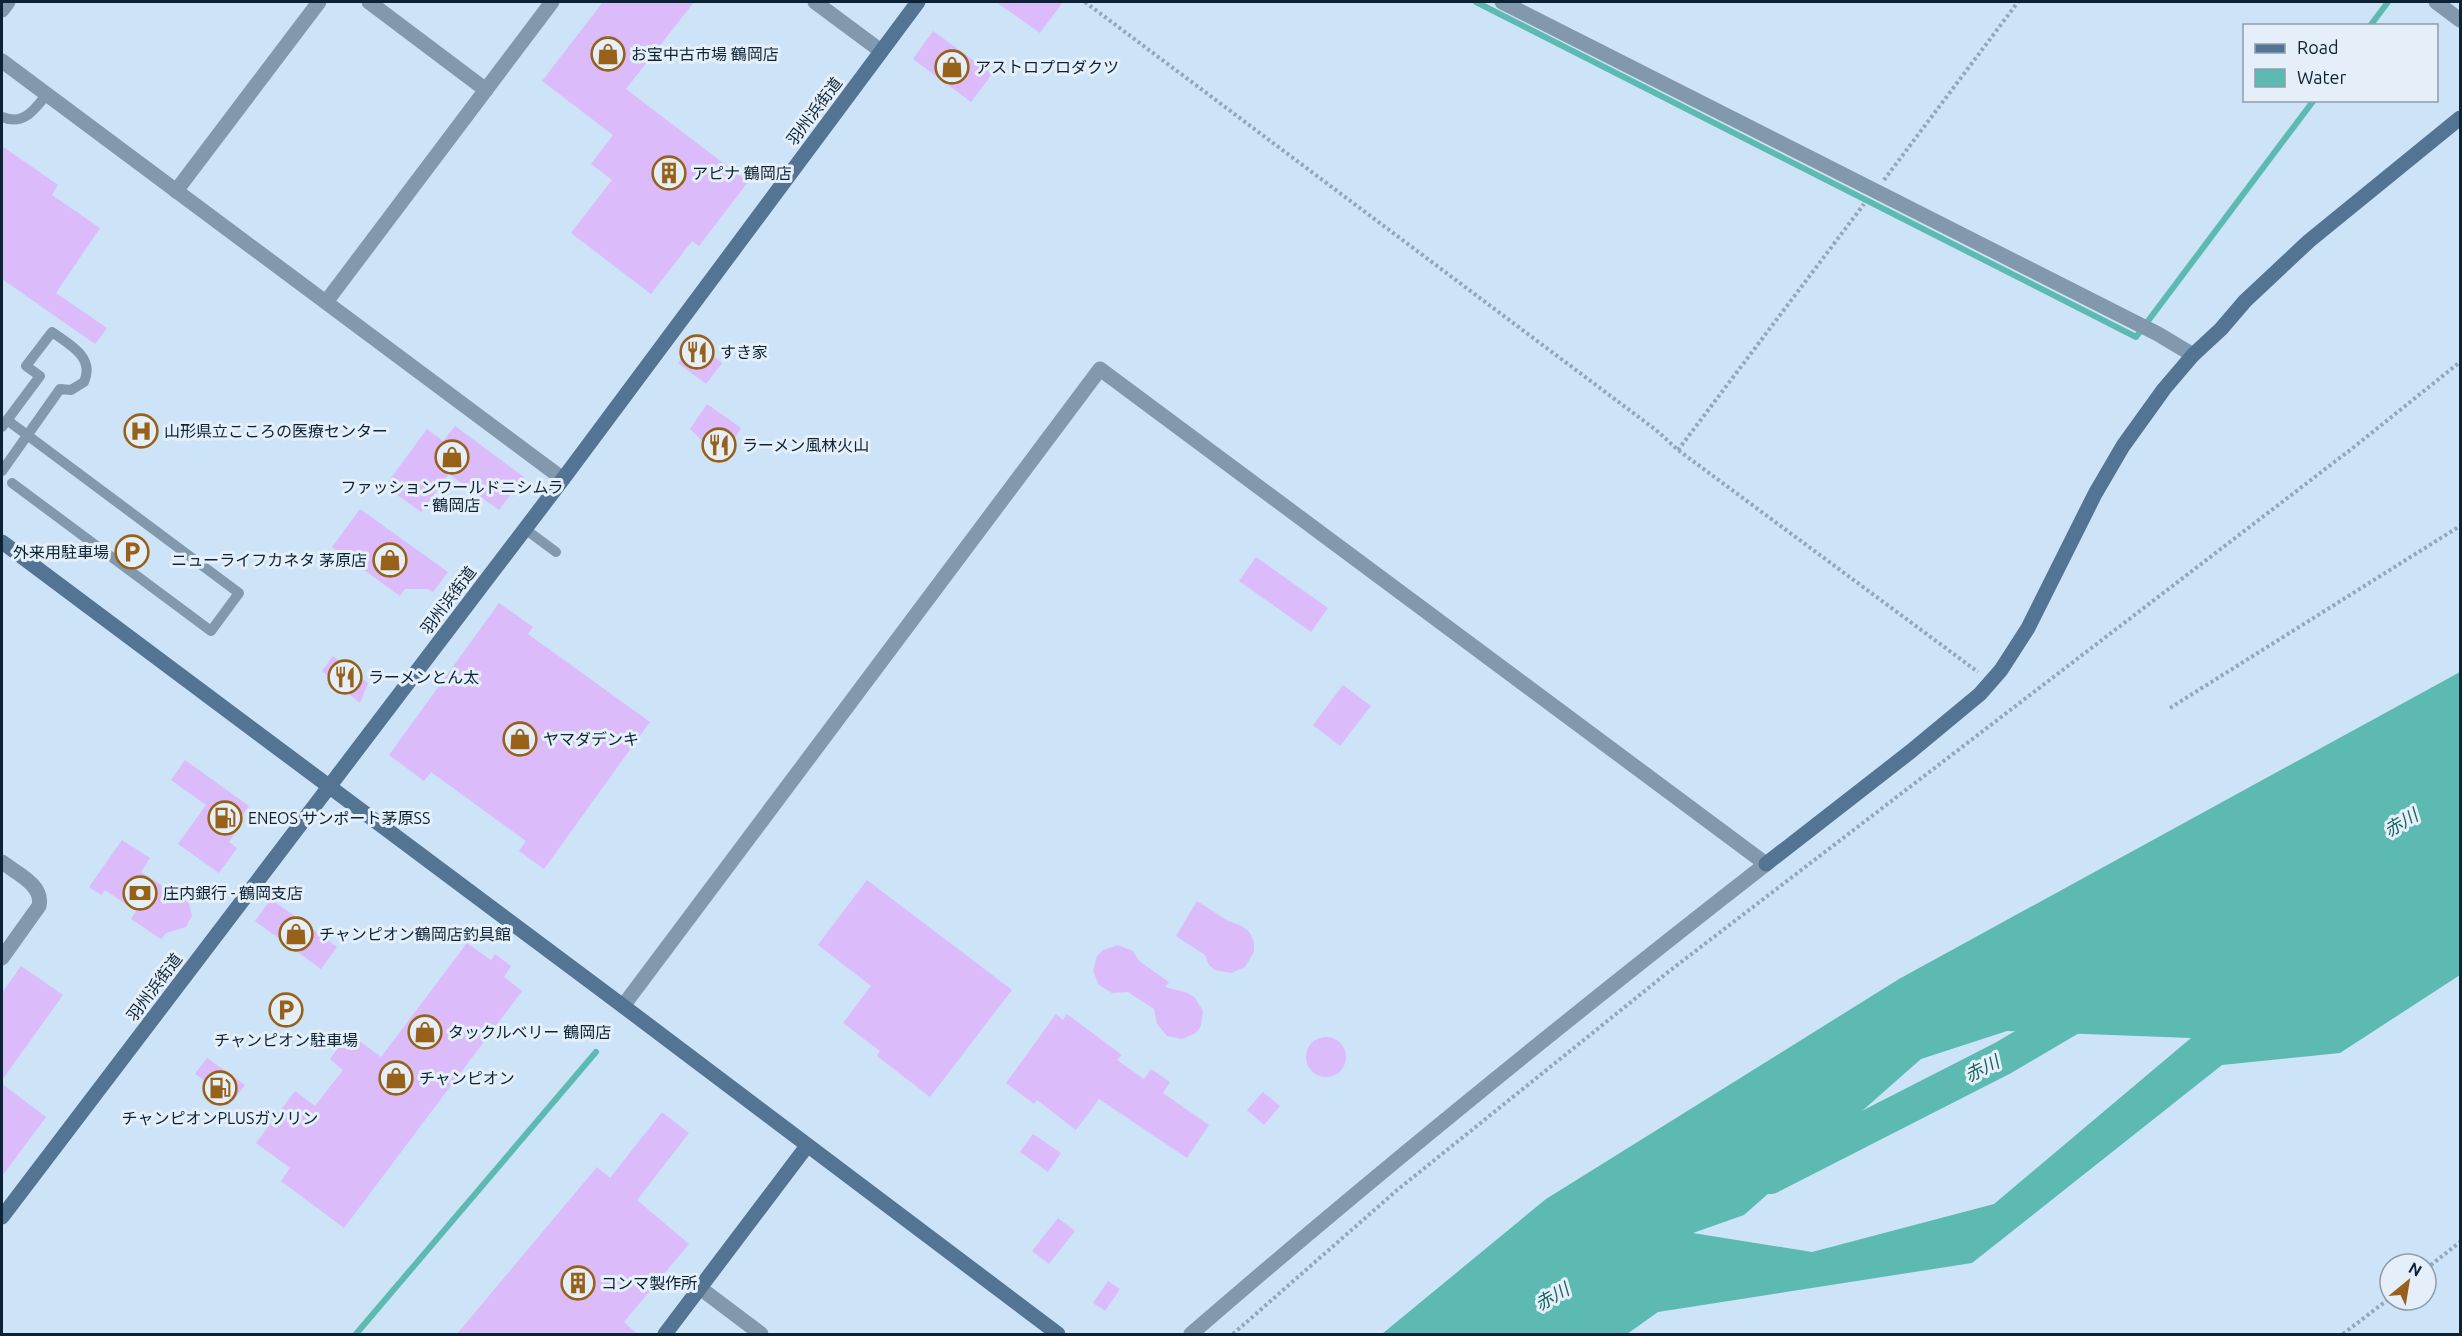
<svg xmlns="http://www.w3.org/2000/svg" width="2462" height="1336" font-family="Ubuntu,'Noto Sans JP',sans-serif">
  <rect width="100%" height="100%" fill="#cde3f8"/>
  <!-- water -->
  <path fill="#5cbab2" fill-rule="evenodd" d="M 2460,672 L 2460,975 L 2340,1053 L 2222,1065 L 1972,1263 L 1658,1312 L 1627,1334 L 1382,1334 L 1546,1199 L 1899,979 ZM 2007,1031 L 2191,1038 L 1994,1204 L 1812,1252 L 1693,1233 L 1744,1215 L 1921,1059 Z"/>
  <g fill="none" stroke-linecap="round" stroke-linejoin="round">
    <!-- stream -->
    <g stroke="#5cbab2" stroke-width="6">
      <polyline points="1476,2 2136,337 2314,100"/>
      <polyline points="2370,26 2388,2"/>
      <polyline points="356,1334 596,1052"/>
    </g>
    <!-- river -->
    <polyline stroke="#5cbab2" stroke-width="34" points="1770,1177 2003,1058 2088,1008"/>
  </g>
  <!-- building -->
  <g fill="#dcbbfb">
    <polygon points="603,2 694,2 626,89 748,182 699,246 692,241 651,294 571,233 612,180 591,164 613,135 542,81"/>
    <polygon points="996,2 1063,2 1040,33"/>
    <polygon points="933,31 992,74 971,102 913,59"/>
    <polygon points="2,146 58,185 52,195 100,228 56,293 107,328 95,344 2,279"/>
    <polygon points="694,341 722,363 706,384 678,363"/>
    <polygon points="707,404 741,428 722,460 690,429"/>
    <polygon points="455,426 524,477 499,510 449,474 421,512 385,486 427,429 443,441"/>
    <polygon points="360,509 448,572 433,592 428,589 405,589 400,596 332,547"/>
    <polygon points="1256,557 1328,608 1311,632 1239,581"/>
    <polygon points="499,603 533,627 528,634 650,722 544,869 519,851 526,841 431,772 424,781 389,755"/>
    <polygon points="333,656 368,683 360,703 322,671"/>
    <polygon points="1343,685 1371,706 1340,746 1313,725"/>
    <polygon points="185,760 249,806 237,822 241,825 229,842 237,848 219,873 178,844 206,805 171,780"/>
    <polygon points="122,840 150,858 141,872 189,903 192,916 186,927 166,933 161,939 131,919 136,911 105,890 101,895 89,887"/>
    <polygon points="867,880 1012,990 930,1097 877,1056 880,1051 843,1023 871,986 818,945"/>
    <polygon points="271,899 337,947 321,969 255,921"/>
    <polygon points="1197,901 1228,921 1242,926 1250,933 1254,942 1254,952 1245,967 1231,973 1215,970 1209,965 1205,955 1176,936"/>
    <polygon points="467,943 491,960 495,954 511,966 504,977 522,991 344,1228 281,1181 290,1168 256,1143 295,1091 315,1106 343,1070 330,1059 349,1033 381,1057"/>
    <polygon points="1118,945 1133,951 1139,961 1169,982 1165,987 1188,993 1195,998 1203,1011 1201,1026 1196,1033 1182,1039 1167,1036 1157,1024 1154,1009 1128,992 1112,993 1099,985 1093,971 1097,956 1103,950"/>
    <polygon points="21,966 63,995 2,1080 2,993"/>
    <polygon points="1056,1014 1063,1020 1067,1014 1122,1055 1117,1060 1144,1079 1151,1069 1170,1082 1163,1093 1209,1125 1187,1158 1099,1099 1076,1130 1037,1100 1034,1104 1006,1083"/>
    <circle cx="1326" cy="1057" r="20"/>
    <polygon points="207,1058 245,1085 233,1101 195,1074"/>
    <polygon points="2,1084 46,1117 2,1176"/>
    <polygon points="1263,1092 1280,1106 1264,1125 1247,1110"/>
    <polygon points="662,1112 689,1133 637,1200 689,1244 624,1322 638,1335 456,1335 597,1167 610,1178"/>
    <polygon points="1033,1134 1061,1153 1048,1172 1020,1152"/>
    <polygon points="1058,1218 1075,1231 1049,1264 1032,1251"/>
    <polygon points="1108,1281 1120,1289 1105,1311 1093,1303"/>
  </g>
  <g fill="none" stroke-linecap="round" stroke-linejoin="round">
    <!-- path -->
    <g stroke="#91a7bb" stroke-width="4" stroke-dasharray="3 3" stroke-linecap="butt">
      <polyline points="1085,2 1656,430 1678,450 1978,672"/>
      <polyline points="1884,180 2018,2"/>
      <polyline points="1678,450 1864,204"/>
      <polyline points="2170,708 2460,526"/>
      <polyline points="2426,1269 2460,1242"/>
      <polyline points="1233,1334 1396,1191 1672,969 2354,447 2460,362"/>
      <polyline points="2343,1334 2390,1298"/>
    </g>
    <!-- lane -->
    <g stroke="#8298ad" stroke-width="10">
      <path d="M 2,117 C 24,126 34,110 47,94"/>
      <polyline points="7,420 239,593 211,631 12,483"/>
      <path d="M 2,427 L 40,376 L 26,366 L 52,332 C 70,345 95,357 84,382 L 71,390 L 60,389 L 2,471"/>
      <polyline points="525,529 556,552"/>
    </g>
    <!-- street -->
    <g stroke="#8298ad" stroke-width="15">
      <polyline points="369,2 486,90"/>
      <polyline points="815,2 881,51"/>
      <polyline points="1502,2 2158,334 2193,355"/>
      <polyline points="2436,2 2460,20"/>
      <polyline points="2,10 8,2"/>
      <polyline points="2,61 563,479"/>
      <polyline points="176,191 319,2"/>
      <polyline points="326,302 552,2"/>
      <path d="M 2,862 C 16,873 44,885 39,906 L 2,958"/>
      <path d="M 623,1006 L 1100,369 L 1766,864 C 1571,1016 1378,1172 1191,1334"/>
      <polyline points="700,1288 761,1334"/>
    </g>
    <!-- secondary -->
    <g stroke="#547494" stroke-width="15">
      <polyline points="2,542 623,1006 1058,1334"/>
      <polyline points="1766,864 1910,752 1980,694 2001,670 2028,628 2095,494 2123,446 2164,389 2193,355 2221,329 2245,301 2309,241 2460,118"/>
      <polyline points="2,1217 563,479 918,2"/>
      <polyline points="665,1334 807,1146"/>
    </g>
  </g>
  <!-- icons -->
  <defs>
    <g id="shop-ring" transform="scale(1.725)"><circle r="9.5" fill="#e4eff9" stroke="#976119" stroke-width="1.5"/><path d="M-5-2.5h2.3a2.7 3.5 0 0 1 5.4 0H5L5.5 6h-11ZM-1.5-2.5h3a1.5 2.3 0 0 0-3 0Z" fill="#976119"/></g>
    <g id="building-ring" transform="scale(1.725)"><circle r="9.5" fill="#e4eff9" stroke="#976119" stroke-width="1.5"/><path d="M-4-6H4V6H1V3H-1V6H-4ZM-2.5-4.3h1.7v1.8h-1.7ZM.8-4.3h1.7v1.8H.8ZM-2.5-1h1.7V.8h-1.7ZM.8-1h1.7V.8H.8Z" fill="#976119"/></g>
    <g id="restaurant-ring" transform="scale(1.725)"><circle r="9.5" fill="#e4eff9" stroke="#976119" stroke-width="1.5"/><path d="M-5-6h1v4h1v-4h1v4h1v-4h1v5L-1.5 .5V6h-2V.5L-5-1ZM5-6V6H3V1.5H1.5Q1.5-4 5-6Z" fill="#976119"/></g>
    <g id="hospital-ring" transform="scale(1.725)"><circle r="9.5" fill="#e4eff9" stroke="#976119" stroke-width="1.5"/><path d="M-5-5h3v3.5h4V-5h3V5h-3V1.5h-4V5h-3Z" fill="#976119"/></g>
    <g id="parking-ring" transform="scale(1.725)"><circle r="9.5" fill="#e4eff9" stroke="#976119" stroke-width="1.5"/><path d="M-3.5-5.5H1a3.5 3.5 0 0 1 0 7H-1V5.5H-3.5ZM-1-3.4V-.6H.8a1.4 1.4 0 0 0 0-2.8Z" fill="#976119"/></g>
    <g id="fuel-ring" transform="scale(1.725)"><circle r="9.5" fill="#e4eff9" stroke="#976119" stroke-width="1.5"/><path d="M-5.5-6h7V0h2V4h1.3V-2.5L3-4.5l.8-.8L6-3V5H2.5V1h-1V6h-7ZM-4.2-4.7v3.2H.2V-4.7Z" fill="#976119"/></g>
    <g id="bank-ring" transform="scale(1.725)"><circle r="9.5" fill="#e4eff9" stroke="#976119" stroke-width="1.5"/><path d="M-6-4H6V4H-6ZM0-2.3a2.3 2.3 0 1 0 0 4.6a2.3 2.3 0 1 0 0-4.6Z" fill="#976119"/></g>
  </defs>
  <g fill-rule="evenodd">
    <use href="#shop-ring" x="608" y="54"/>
    <use href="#shop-ring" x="952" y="67"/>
    <use href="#building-ring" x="669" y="173"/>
    <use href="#restaurant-ring" x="697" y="352"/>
    <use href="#hospital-ring" x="141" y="431"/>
    <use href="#restaurant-ring" x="719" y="445"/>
    <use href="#shop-ring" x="452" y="457"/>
    <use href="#parking-ring" x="132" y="552"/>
    <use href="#shop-ring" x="390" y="560"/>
    <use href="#restaurant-ring" x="345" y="677"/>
    <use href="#shop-ring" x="520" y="739"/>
    <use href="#fuel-ring" x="225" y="818"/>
    <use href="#bank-ring" x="140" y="893"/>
    <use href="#shop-ring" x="296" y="934"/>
    <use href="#parking-ring" x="286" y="1010"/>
    <use href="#shop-ring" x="425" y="1032"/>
    <use href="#shop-ring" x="396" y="1078"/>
    <use href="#fuel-ring" x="220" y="1088"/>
    <use href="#building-ring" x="578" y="1283"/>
  </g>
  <g text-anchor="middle" stroke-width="6" stroke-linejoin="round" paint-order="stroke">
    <!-- poi labels -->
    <g font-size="16" fill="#0c2235" stroke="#e4eff9" text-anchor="start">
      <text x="631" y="60">お宝中古市場 鶴岡店</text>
      <text x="975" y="73">アストロプロダクツ</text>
      <text x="692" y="179">アピナ 鶴岡店</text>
      <text x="720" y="358">すき家</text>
      <text x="164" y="437">山形県立こころの医療センター</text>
      <text x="742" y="451">ラーメン風林火山</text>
      <text x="452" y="493" text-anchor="middle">ファッションワールドニシムラ<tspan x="452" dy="18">- 鶴岡店</tspan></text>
      <text x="109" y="558" text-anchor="end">外来用駐車場</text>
      <text x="367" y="566" text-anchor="end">ニューライフカネタ 茅原店</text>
      <text x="368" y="683">ラーメンとん太</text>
      <text x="543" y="745">ヤマダデンキ</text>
      <text x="248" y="824">ENEOS サンポート茅原SS</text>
      <text x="163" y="899">庄内銀行 - 鶴岡支店</text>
      <text x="319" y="940">チャンピオン鶴岡店釣具館</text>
      <text x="448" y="1038">タックルベリー 鶴岡店</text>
      <text x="286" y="1046" text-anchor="middle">チャンピオン駐車場</text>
      <text x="419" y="1084">チャンピオン</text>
      <text x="220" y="1124" text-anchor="middle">チャンピオンPLUSガソリン</text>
      <text x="601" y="1289">コンマ製作所</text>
    </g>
    <!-- street labels -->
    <g font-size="16" fill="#0c2235" stroke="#e4eff9">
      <text transform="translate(814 111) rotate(-53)" y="6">羽州浜街道</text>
      <text transform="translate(448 600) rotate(-53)" y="6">羽州浜街道</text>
      <text transform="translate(154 987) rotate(-53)" y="6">羽州浜街道</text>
    </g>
    <!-- water labels -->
    <g font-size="18" font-style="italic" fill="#16635e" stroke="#e4eff9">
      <text transform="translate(2401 823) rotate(-31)" y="6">赤川</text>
      <text transform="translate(1982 1069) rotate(-27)" y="6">赤川</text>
      <text transform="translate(1552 1297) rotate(-30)" y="6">赤川</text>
    </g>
  </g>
  <!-- border -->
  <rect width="2462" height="1336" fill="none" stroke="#0c2235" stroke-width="6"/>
  <!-- legend -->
  <rect x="2243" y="24" width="195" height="78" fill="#e4eff9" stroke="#8e9dab" stroke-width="1.5"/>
  <rect x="2255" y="44" width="30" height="9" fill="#547494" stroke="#8e9dab" stroke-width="1.5"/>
  <text x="2297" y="54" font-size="18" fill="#0c2235">Road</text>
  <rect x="2255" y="69" width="30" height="18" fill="#5cbab2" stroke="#8e9dab" stroke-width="1.5"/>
  <text x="2297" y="84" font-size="18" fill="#0c2235">Water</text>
  <!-- north arrow -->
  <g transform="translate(2408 1282) rotate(30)"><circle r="28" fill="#e4eff9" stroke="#8e9dab" stroke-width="1.5"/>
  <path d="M0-4.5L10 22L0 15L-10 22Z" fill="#976119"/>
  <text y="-9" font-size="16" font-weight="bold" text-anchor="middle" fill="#0c2235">N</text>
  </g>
</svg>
